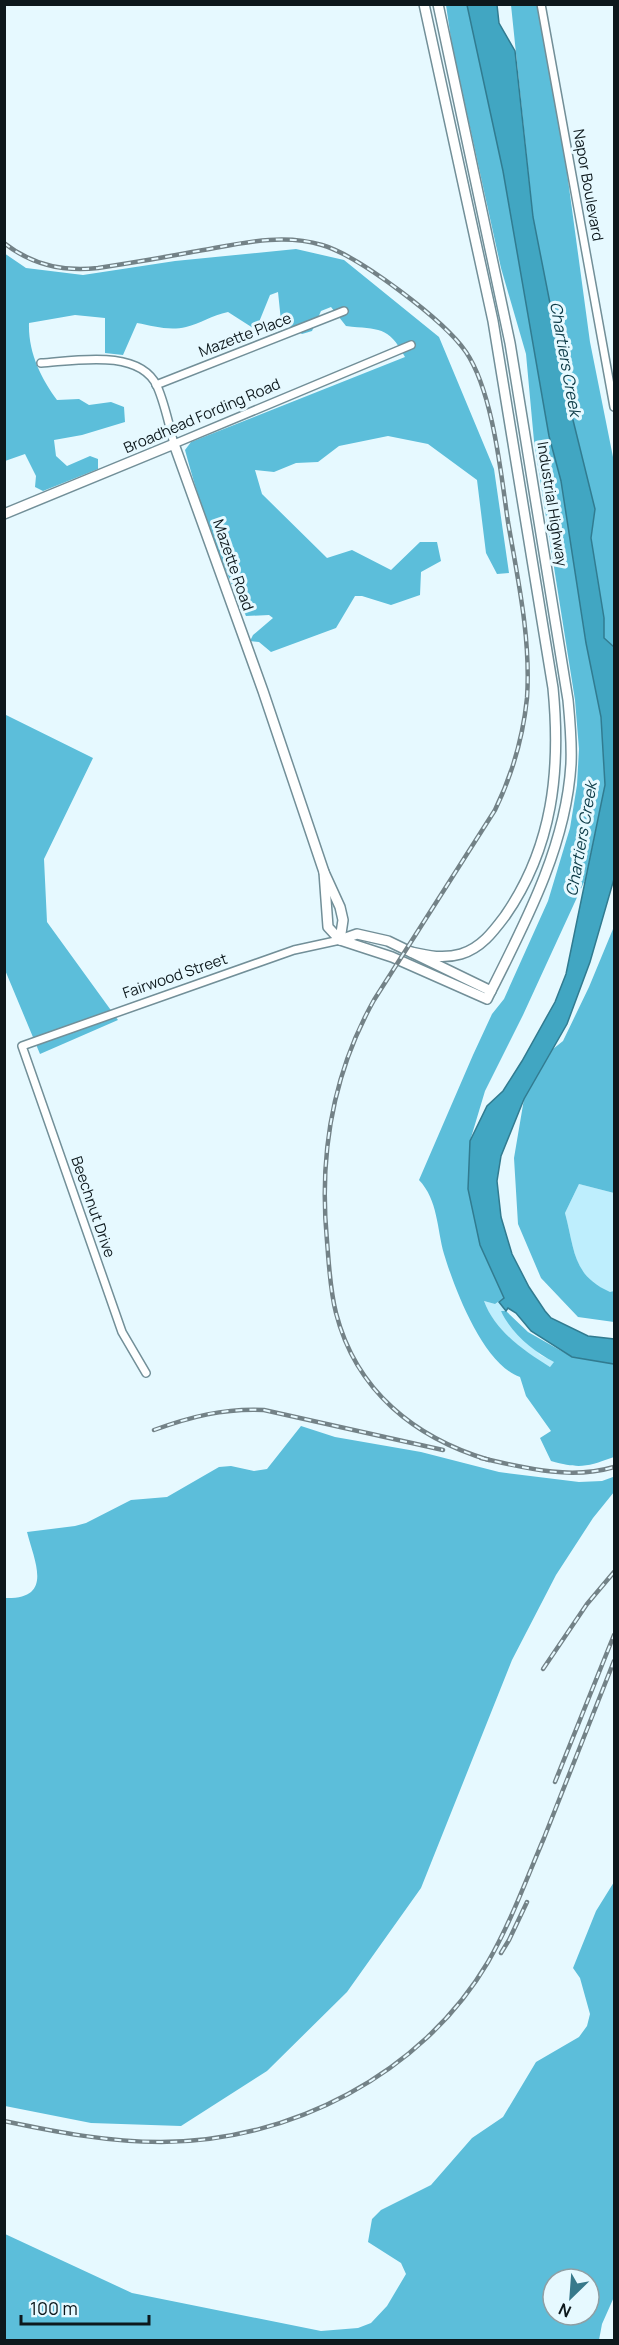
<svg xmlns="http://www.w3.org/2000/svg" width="619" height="2345" font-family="Manrope,sans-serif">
  <rect width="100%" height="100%" fill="#e6f9ff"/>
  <!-- green -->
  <g fill="#beeefd">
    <path d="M 579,1184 L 614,1193 L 614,1291 L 610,1293 C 572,1275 575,1250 565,1213 Z"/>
    <path d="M 484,1301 L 495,1304 L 499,1302 L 506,1311 L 501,1311 L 540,1355 L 555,1362 L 550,1367 C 523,1351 495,1331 484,1301 Z"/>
  </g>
  <!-- forest -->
  <g fill="#5cbeda" fill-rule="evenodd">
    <path d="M 467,4 L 503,171 L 549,436 L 561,481 L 586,643 L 601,717 L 605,785 L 585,880 L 523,1015 L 485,1091 L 470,1141 L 480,1245 L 504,1298 L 495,1304 L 484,1301 C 495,1331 524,1351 550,1367 L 554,1362 C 533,1351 511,1333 501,1311 L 506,1311 L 528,1332 L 572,1357 L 614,1364 L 614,1457 C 586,1467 580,1469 551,1461 L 540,1438 L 551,1431 L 526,1396 L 520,1377 C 483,1364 455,1290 444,1254 C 437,1229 438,1200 419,1180 L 473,1055 L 492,1014 L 504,999 L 548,901 L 570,828 L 577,785 L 579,749 L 575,700 L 534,441 L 526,354 L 501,268 L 452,46 L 446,5 Z"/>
    <polygon points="511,5 537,5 558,106 590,342 614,462 614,653 614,647 604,638 604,618 591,538 595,509 573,420 533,217"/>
    <path d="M 296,249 L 344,260 L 439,337 L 494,469 L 509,573 L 497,574 L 486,553 L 477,480 L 428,444 L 388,436 L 339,446 L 318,462 L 296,463 L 274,472 L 255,470 L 262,494 L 327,558 L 352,550 L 391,570 L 420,542 L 437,542 L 441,561 L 421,572 L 420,595 L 391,605 L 362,596 L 355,596 L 336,628 L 271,652 L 259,642 L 250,641 L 253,635 L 273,618 L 269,615 L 246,616 C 221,563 200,507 185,450 L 191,442 L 405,357 C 388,325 379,330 346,326 L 331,307 L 321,311 L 312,331 L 302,334 L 281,321 L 278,292 L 270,295 L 257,327 L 253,328 L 228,312 C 212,315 200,324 186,327 C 169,331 153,326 137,323 L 123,355 L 105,353 L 105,318 L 75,315 L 29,323 C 28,352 41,378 57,400 L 79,399 L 89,405 L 111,402 L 124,407 L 125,422 L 82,435 L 54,440 L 56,456 L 67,466 L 90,456 L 98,459 L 98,469 L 43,491 L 35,487 L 36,476 L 25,454 L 5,461 L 4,253 L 26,268 L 83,275 L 175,261 Z"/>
    <polygon points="4,714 93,758 44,859 47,922 118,1020 40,1054 5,970"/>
    <path d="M 614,915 L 614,1193 L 579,1184 L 565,1213 C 575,1250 572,1275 610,1292 L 614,1291 L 614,1322 L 578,1317 L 541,1278 L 518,1224 L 514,1158 L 524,1099 L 553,1049 L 563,1041 L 589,987 L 613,929 Z"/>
    <path d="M 301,1426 L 335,1437 L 421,1452 L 499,1472 L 579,1482 L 602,1481 L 613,1477 L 614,1477 L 614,1492 L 593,1518 L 556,1575 L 512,1660 L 421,1888 L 347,1992 L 267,2071 L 181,2126 L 91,2123 L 5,2106 L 4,1598 C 54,1600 35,1563 27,1532 L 75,1526 L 86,1523 L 131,1500 L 167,1497 L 219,1467 L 231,1466 L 254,1471 L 267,1469 Z"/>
    <path d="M 614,1882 L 614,2297 L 602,2324 L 599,2340 L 5,2340 L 5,2234 L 132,2293 L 321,2331 L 358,2328 L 371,2323 L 387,2306 L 406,2274 L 401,2263 L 368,2242 L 372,2219 L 381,2210 L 431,2185 L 472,2138 L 503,2117 L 536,2062 L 579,2037 L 587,2026 L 590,2014 L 580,1978 L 573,1968 L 596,1911 ZM 553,2279 L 589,2279 L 589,2315 L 553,2315 Z"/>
  </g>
  <!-- water -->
  <polygon fill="#41a6c2" stroke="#317b90" stroke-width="1.5" points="467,5 497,5 499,23 515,51 533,217 573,420 595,509 591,538 604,618 604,638 614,647 614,879 590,962 567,1024 524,1099 501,1156 497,1181 501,1217 512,1254 529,1287 545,1311 551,1318 588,1336 614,1339 614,1364 572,1357 531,1331 516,1313 508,1308 506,1311 499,1302 504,1298 480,1245 468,1189 470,1141 487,1106 503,1091 522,1061 555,1002 566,974 605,785 601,717 586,643 561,481 549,436 503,171"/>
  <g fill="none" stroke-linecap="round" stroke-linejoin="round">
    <!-- minor casing -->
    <g stroke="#728f98" stroke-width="10">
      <g id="minor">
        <polyline points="541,4 614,407"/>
        <path d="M 41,363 C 74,361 139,348 157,386 C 165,404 169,425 174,444 L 411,345"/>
        <polyline points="156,385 344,311"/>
        <polyline points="146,1373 122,1332 22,1046 294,950 340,940"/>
      </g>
    </g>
    <!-- tertiary casing -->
    <g stroke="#728f98" stroke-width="12">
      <g id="tertiary">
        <polyline points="4,514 174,444 263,691 324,872 340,907 343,920 340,940"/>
        <path d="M 324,872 L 328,927 L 340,940 L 392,957 L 487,999 C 524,925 566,848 571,764 C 572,742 570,721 568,700 L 510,343 L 438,4"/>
        <polyline points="340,940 357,934 388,941 491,991"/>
        <path d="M 411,952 C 428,956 444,959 461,954 C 481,948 493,932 505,916 C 553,847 561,770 553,688 L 493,321 L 424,4"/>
      </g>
    </g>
    <!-- minor -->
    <use href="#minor" stroke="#fff" stroke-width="7"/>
    <!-- tertiary -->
    <use href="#tertiary" stroke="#fff" stroke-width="9"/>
    <!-- rail casing -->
    <g stroke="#738287" stroke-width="4.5">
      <g id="rail">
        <path d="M 4,243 C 32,265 64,272 98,268 C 130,263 161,258 192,252 C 235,245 279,232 322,245 C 359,256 444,320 466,352 C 493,392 501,474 508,522 C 518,580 531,639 527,698 C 523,737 512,775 495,810 L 374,1000 C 332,1075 319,1157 327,1241 C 329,1265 330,1290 336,1313 C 356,1391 415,1438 489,1460"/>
        <path d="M 154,1430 C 190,1417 224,1408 264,1410 L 443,1450"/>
        <path d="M 481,1458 C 525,1468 570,1480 614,1467"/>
        <polyline points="543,1669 587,1604 614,1572"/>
        <polyline points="555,1782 614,1635"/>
        <polyline points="501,1953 509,1940 527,1902"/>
        <path d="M 4,2121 C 56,2132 108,2142 161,2142 C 290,2142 422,2074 488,1962 C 511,1922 526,1880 544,1838 C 567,1779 591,1720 614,1661"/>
      </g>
    </g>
    <!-- rail -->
    <use href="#rail" stroke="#e6f9ff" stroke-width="2" stroke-dasharray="7" stroke-linecap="butt"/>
  </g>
  <g text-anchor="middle" stroke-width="6" stroke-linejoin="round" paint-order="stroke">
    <!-- street labels -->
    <g font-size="15" fill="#0d181c" stroke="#e6f9ff">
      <text transform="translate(588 185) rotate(80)" y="5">Napor Boulevard</text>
      <text transform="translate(245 335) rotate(-21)" y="5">Mazette Place</text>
      <text transform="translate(202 416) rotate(-23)" y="5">Broadhead Fording Road</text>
      <text transform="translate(552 504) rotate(81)" y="5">Industrial Highway</text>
      <text transform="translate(233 565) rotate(71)" y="5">Mazette Road</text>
      <text transform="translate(175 976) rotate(-19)" y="5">Fairwood Street</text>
      <text transform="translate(93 1207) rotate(71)" y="5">Beechnut Drive</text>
    </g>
    <!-- water labels -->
    <g font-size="16" font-style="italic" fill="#0d3b47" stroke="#e6f9ff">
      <text transform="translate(566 359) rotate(80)" y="6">Chartiers Creek</text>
      <text transform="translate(581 839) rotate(-80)" y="6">Chartiers Creek</text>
    </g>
  </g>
  <!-- border -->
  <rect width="619" height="2345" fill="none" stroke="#0d181c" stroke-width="12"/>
  <!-- north arrow -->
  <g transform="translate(571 2297) rotate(205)"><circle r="28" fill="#e6f9ff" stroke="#8f9fa4" stroke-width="1.5"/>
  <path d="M0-4.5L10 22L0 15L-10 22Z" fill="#37798b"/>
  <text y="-9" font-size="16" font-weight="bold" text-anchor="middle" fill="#0d181c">N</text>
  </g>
  <!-- scale -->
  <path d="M21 2315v9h128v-9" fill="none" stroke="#0d181c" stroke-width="3"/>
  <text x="30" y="2315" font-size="18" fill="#0d181c" stroke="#e6f9ff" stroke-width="4.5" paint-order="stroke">100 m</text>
</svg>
